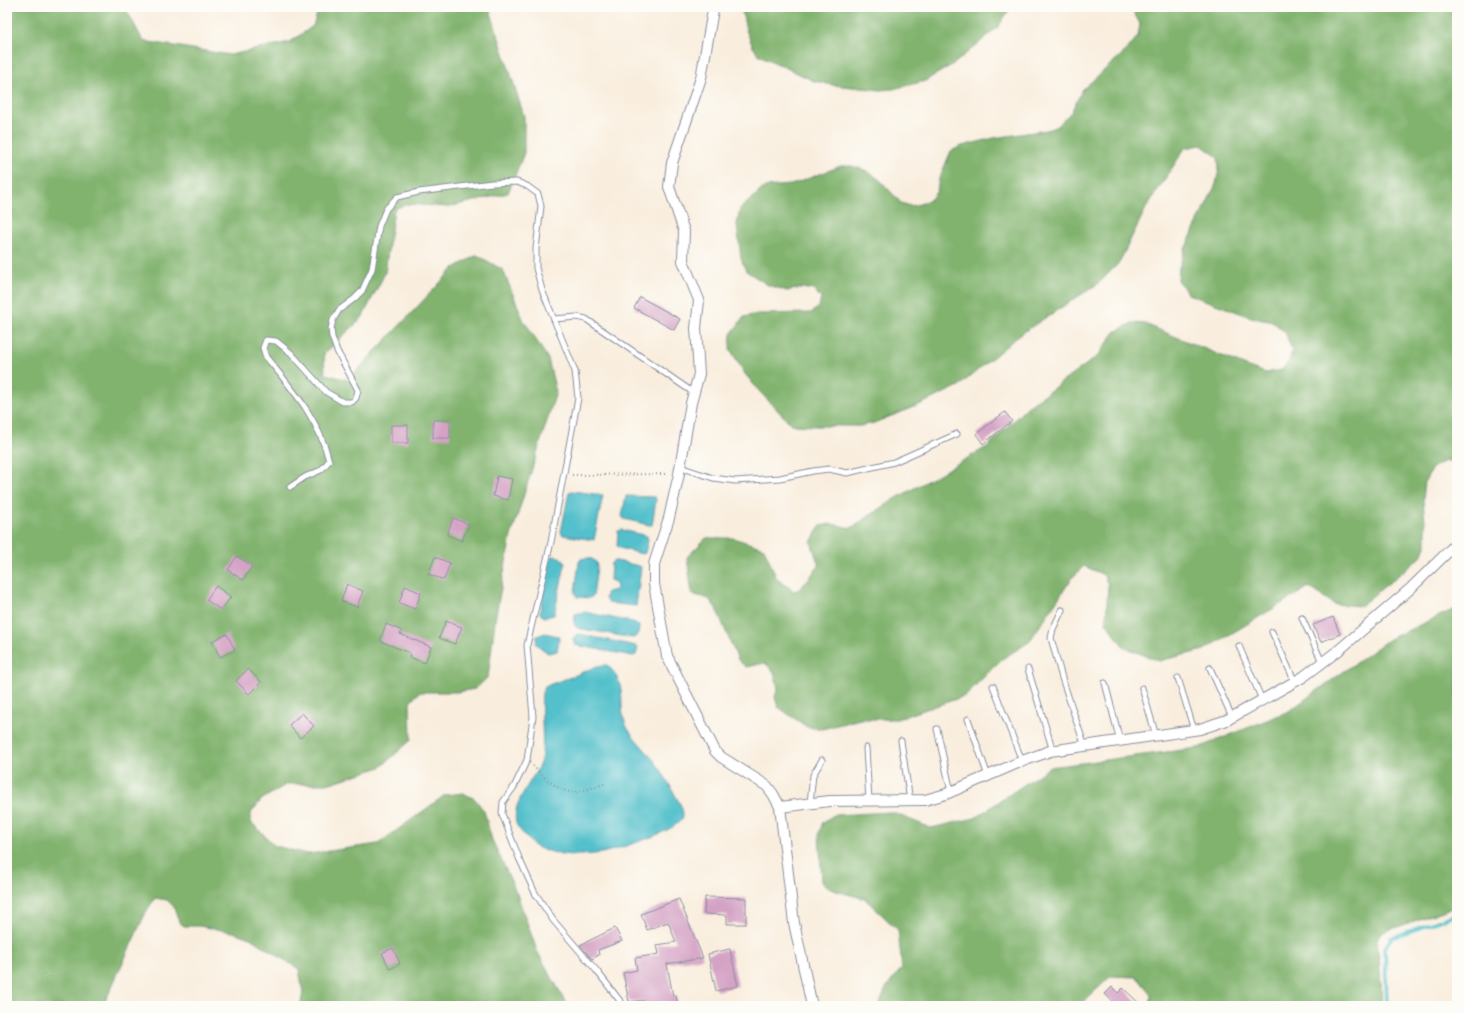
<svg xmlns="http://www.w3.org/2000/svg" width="1464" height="1013" font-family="'IM FELL French Canon',serif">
  <rect width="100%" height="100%" fill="#fdfcf7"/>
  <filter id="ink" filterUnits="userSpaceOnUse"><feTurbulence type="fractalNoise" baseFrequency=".025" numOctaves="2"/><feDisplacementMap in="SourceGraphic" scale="8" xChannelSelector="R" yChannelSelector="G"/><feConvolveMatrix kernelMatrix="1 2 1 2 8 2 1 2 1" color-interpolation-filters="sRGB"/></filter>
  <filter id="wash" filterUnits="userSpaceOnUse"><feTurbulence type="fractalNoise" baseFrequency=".012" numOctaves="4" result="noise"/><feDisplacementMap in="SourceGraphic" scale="16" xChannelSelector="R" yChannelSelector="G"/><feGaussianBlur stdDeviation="0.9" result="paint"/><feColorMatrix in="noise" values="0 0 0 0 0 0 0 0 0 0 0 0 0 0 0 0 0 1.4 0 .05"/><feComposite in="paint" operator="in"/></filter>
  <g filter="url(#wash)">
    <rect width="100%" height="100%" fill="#f9eede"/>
    <!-- forest -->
    <g fill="#81b36e" stroke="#4e7166">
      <polygon points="7,7 125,7 143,41 230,55 290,42 313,26 319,7 483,7 490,10 524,116 524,153 508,193 449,207 407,204 394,209 385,273 362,318 324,354 325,374 348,380 454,268 477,255 503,270 523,319 548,359 556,392 511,536 496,614 488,677 475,689 457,692 420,692 410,701 411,740 381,767 327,784 287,784 261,800 251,813 251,822 275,846 308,854 378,844 445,795 463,793 475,799 484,811 492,840 517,894 537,951 568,1006 300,1006 303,993 299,969 250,938 233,932 199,926 184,926 179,922 174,907 167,900 155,898 146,912 103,1006 7,1006"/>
      <polygon points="741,7 1011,7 998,27 955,63 925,81 893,89 880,90 833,85 814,81 759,55 753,47 746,30"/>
      <polygon points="1131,7 1457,7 1457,464 1445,461 1432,468 1425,481 1423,501 1426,532 1426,546 1420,558 1360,606 1334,604 1309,587 1204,650 1159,661 1124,647 1106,623 1108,585 1104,575 1084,566 1072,578 1029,642 1002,659 965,696 897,719 860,719 822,729 807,727 778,707 775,697 778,688 774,672 765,663 746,667 738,660 716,608 709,599 692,594 687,557 706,538 733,538 764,548 777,579 794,591 800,589 819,566 811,542 820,526 831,524 851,528 895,499 987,447 1026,408 1098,356 1115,332 1132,323 1145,324 1251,368 1266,373 1282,370 1289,361 1292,350 1285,332 1273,322 1254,318 1188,294 1178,280 1179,268 1185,249 1216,184 1219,169 1218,157 1201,145 1185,148 1146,208 1119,263 1099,283 1019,335 959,386 921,404 874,423 860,426 818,426 792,425 759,391 745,374 730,349 731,334 744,317 757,314 811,313 819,307 821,298 814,290 802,288 787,291 768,285 746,271 741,258 737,225 740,209 765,187 791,185 841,166 852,166 867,171 880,180 901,203 911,206 920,204 930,200 937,191 939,179 951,151 962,146 994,138 1047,130 1058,126 1071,112 1083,89 1126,51 1138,36 1140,24"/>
      <polygon points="1457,608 1457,906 1380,933 1377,940 1382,994 1381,1006 1150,1006 1151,994 1137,977 1111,976 1079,1006 879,1006 886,988 902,968 898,930 865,899 830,889 822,882 819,833 823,822 834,815 891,812 931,828 975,818 1050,767 1198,748 1289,711 1389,639"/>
    </g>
    <!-- water -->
    <g fill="#53c0cb" stroke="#377894">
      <polygon points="572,491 603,495 594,540 563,535 561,532 569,492"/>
      <polygon points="626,496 655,497 656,500 652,525 649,525 624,519 622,516"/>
      <polygon points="622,530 647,536 648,540 645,553 642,554 620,548 617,546 618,531"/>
      <path d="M 555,556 C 561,557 564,559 565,565 L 554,615 L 545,617 L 541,615 L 540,612 L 547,570 L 551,557 Z"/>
      <polygon points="586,558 592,559 596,562 597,567 593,596 590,598 577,597 575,592 579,562 581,559"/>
      <path d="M 614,561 L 617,561 L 639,566 L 641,567 L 636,606 L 608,603 C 604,600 605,596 607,592 L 615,590 L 617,587 L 615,582 L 610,580 L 611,563 Z"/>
      <polygon points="584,612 632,622 639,626 638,635 633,638 577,628 574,624 575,614"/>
      <polygon points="545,633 558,636 559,640 557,651 548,653 536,644 537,636"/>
      <polygon points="579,634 636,646 638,648 636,655 633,656 575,645 573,640 576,635"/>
      <path d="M 607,665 C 631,686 615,706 628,729 C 636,741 646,750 655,762 C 662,771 668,782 674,793 C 677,799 683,807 683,815 C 684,830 619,848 606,852 C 598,854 585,855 576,855 C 565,855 545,852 535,846 C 532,844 529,840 527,838 C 523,833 518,829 516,823 C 511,801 535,780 541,760 C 545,744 540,712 542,693 L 545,687 L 551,684 L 574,676 L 597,666 Z"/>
    </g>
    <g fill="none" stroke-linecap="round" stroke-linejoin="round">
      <!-- stream -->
      <polyline stroke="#53c0cb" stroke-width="3.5" points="1387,1006 1385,948 1391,938 1457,914"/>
    </g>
    <g id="blocks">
      <!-- building -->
      <g fill="#d4a2c5">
        <polygon points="640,297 680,319 674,330 634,308"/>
        <polygon points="1005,412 1012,421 983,444 976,434"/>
        <rect x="433" y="420" width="17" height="18"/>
        <rect x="391" y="425" width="17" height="18"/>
        <polygon points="497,476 512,479 508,500 493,496"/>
        <polygon points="453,518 469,524 462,541 447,535"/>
        <polygon points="237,556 252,566 243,580 228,570"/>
        <polygon points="435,557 450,563 444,580 428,574"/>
        <polygon points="347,584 363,591 357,607 341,601"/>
        <polygon points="216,586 231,597 221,610 206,600"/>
        <polygon points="405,586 421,593 415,609 399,603"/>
        <polygon points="1333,617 1340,634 1321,642 1313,625"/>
        <polygon points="446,621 462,627 455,644 439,638"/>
        <polygon points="386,624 402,631 400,634 431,647 425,663 409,657 410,653 380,641"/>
        <polygon points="227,634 235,650 220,657 212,641"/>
        <polygon points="248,669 261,682 249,694 236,681"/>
        <polygon points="302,713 314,726 300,738 289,725"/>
        <polygon points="705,897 746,898 746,924 727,924 727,915 704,914"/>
        <polygon points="679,899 703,958 667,964 673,996 676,995 678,1006 644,1006 643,1000 629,1002 623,973 637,970 635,958 659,954 657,945 676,942 668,922 647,930 641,914"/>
        <polygon points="615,928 622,941 598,950 599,955 592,959 580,945"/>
        <polygon points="393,948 400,964 390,969 382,953"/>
        <polygon points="730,949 738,986 716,991 708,954"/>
        <polygon points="1112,987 1118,993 1123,988 1142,1006 1117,1006 1105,994"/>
      </g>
    </g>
  </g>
  <g filter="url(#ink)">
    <use href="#blocks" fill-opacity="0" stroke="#8a8e9e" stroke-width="1"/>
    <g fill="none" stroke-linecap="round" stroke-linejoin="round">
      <!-- service casing -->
      <g stroke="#8a8e9e" stroke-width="7">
        <g id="service">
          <polyline points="554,319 577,317 586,319 694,393"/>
          <polyline points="680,467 713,478 735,481 780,478 813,471 829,469 847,473 894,462 957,434"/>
          <path d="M 290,487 L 305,477 L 321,470 L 329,461 C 319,419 293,390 266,357 L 263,348 L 266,340 L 276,341 L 291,353 L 326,392 L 343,402 L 352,402 L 356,398 L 358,390 L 337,351 L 332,337 L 331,329 L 333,320 L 339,310 L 354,299 L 362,291 L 372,269 L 379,226 L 386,209 L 397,197 L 419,192 L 492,183 L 517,182 L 527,186 L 538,194 L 541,206 L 536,249 L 536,268 L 542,290 L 575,371 L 578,398 L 551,542 L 527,645 L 533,717 L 527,760 L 514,787 L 503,802 L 502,814 L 519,858 L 535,893 L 553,920 L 596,970 L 624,1006"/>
          <polyline points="1062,610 1053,629 1051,638 1062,678 1085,747"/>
          <polyline points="1302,618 1322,662"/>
          <polyline points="1272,632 1295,682"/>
          <polyline points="1239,646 1262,700"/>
          <polyline points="1210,668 1232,717"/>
          <polyline points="1028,669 1053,751"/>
          <polyline points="1178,678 1194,730"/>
          <polyline points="1105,683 1120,741"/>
          <polyline points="993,686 1022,761"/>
          <polyline points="1142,688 1156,736"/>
          <polyline points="968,719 988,776"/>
          <polyline points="937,729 951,792"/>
          <polyline points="901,741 910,801"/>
          <polyline points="866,748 869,801"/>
          <polyline points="810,803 813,775 822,760"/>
        </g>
      </g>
      <!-- minor casing -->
      <g stroke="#8a8e9e" stroke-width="12">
        <g id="minor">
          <polyline points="712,7 713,10 701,78 672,163 669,187 684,231 683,261 699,300 696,328 699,374 691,403 679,474 669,518 654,564 654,584 667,656 715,751 721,757 767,786 773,794 780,807 794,923 812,1006"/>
          <polyline points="780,807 830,801 925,800 946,794 1020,762 1050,751 1200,729 1227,720 1303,677 1339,650 1410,589 1457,543"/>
        </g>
      </g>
      <!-- path -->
      <g stroke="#8a8e9e" stroke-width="2" stroke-dasharray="1 3" stroke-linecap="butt">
        <polyline points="572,475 668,474"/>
        <path d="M 533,766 C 542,776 559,792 573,792 C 581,793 596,786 604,784"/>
      </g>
      <!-- service -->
      <use href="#service" stroke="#fff" stroke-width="5"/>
      <!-- minor -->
      <use href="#minor" stroke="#fff" stroke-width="10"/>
    </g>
  </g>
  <!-- margin -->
  <rect width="1464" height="1013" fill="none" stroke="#fdfcf7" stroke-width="24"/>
</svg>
